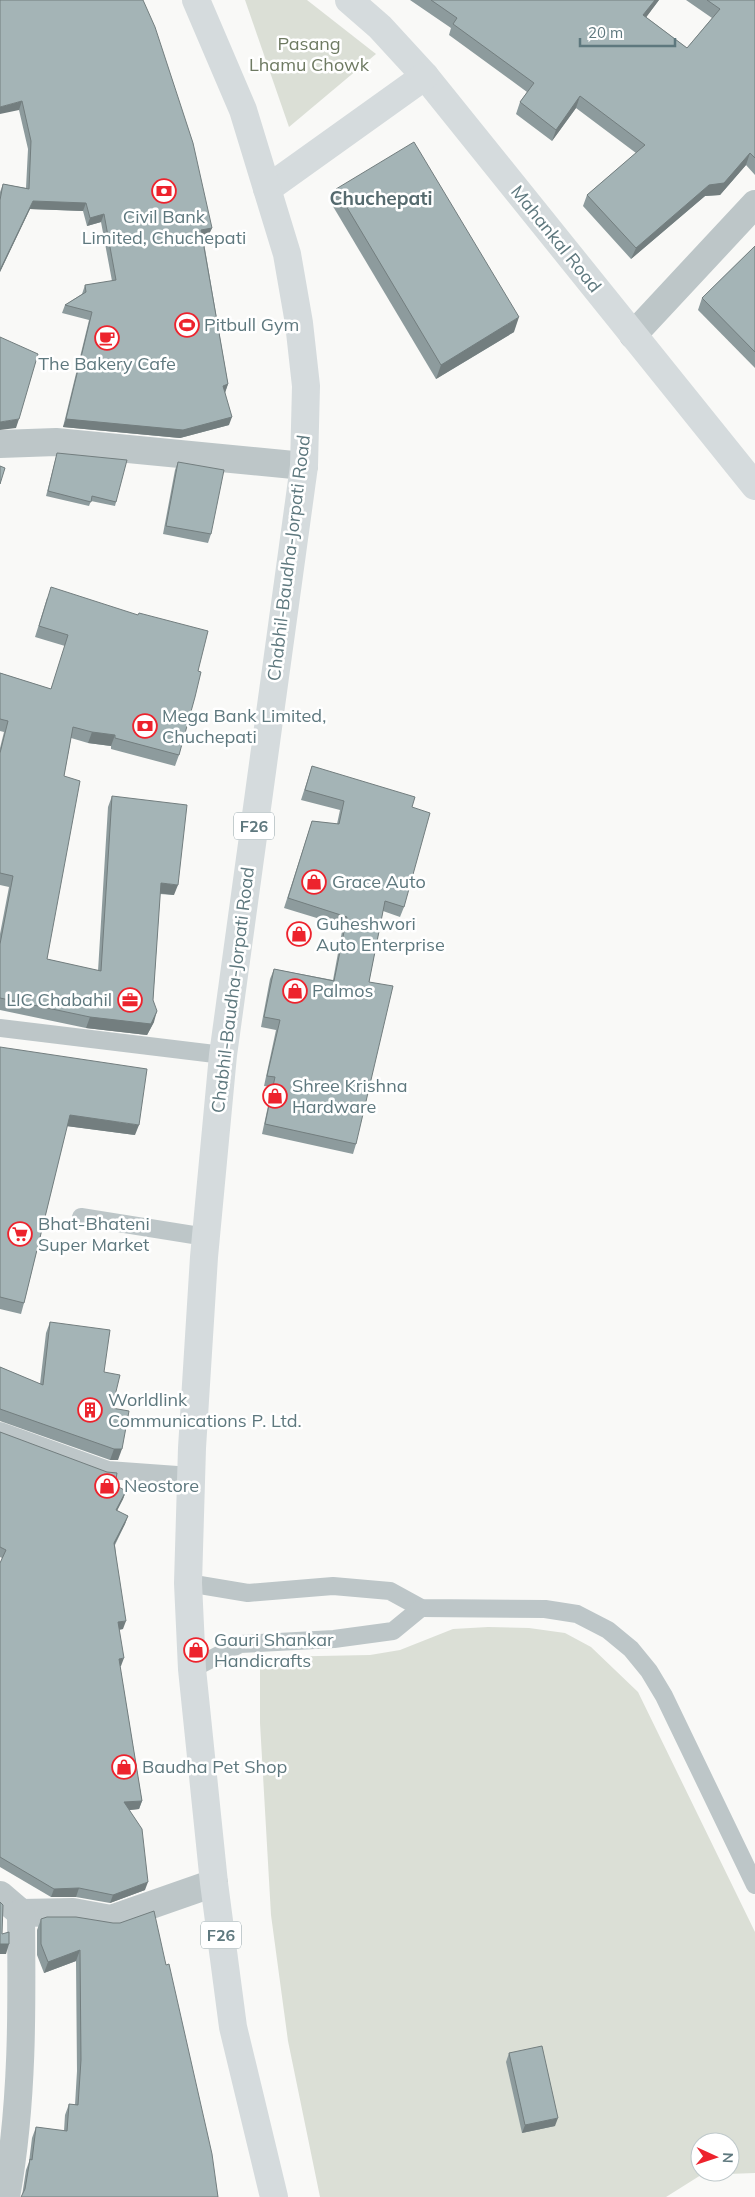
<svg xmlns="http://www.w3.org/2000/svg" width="755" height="2197" font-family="Mulish,sans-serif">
  <rect width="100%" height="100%" fill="#f9f9f7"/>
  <!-- green -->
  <g fill="#dbdfd6" fill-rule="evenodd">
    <polygon points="245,0 307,0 376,54 289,127"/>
    <path d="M 488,1627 L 529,1628 L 565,1633 L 591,1647 L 638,1692 L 755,1932 L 755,2173 L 701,2175 L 666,2197 L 320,2197 L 288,2041 L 271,1915 L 260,1723 L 260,1667 L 268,1657 L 370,1655 L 400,1650 L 453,1629 ZM 700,2142 L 730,2142 L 730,2172 L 700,2172 Z"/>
  </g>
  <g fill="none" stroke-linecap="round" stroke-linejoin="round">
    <!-- service -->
    <g stroke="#bdc6c8" stroke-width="18">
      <polyline points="0,1028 223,1055"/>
      <polyline points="81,1217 206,1237"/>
      <polyline points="0,1431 108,1470 191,1476"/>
      <polyline points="188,1583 248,1593 333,1586 390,1591 421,1608 545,1609 577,1614 608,1630 631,1649 649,1671 664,1696 755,1885"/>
      <polyline points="192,1669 240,1644 334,1639 393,1631 421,1608"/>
    </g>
    <!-- minor -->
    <g stroke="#bdc6c8" stroke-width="28">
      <polyline points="633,335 755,204"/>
      <polyline points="0,444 56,442 304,466"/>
      <polyline points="0,1895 21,1913 73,1912 111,1919 214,1883"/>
      <path d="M 6,2197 C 23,2103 22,2008 21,1913"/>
    </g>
    <!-- secondary -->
    <g stroke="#d5dbdd" stroke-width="28">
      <polyline points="349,0 380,27 425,76 755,486"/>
      <polyline points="267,189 425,76"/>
    </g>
    <!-- primary -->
    <polyline stroke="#d5dbdd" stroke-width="28" points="196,0 243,110 287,254 299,323 306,386 304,466 223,1055 204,1257 192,1448 188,1583 192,1669 214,1883 233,2027 274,2197"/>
  </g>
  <!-- wall -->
  <g fill="#8d9b9d">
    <polygon points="0,0 212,228 208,236 203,237 228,384 225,392 229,425 180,438 63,427 89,320 62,313 65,305 82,294 85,285 112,281 101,222 87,226 83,211 30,209 0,272 0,192 3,184 26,188 28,149 19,110"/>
    <polygon points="410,0 659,0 646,17 687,48 712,18 686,0 755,0 755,175 746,165 720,195 705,196 631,259 583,206 587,195 636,153 576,108 552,141 516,114 520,102 527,92 449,35 451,28"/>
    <polygon points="336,189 514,332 436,379 331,203"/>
    <polygon points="755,246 755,368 698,310 702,298"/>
    <polygon points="57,453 116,502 115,506 91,501 89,506 46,496"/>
    <polygon points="178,462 211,534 208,543 163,534 175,470"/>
    <polygon points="47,598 198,671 179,755 175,766 111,749 111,746 88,743 71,738 64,776 47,959 98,971 108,807 112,796 174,895 160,894 153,1000 154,1022 147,1035 86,1028 0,1010 0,934 9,887 0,885 0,748 4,732 0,731 0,673 51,689 65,646 35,637"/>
    <polygon points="312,766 412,807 404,907 400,917 383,911 369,982 356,1144 353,1154 262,1134 272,1087 264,1086 276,1030 261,1027 270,979 274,969 333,980 343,926 284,908 312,821 337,824 340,810 301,800"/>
    <polygon points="0,1047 135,1135 67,1126 24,1303 21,1314 0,1309"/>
    <polygon points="50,1322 104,1372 112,1408 118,1460 110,1460 0,1421 0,1367 40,1384 46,1333"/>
    <polygon points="0,1432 126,1491 123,1499 117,1511 128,1516 125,1524 115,1545 123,1629 119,1630 121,1666 120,1666 142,1801 139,1809 129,1810 145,1890 110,1903 76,1897 51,1897 0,1867 0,1563 2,1558 0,1557"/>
    <polygon points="41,1919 166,1965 218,2197 22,2196 26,2170 29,2162 32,2138 36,2127 64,2131 65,2115 69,2104 75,2105 77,2071 76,1961 44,1973 37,1955 37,1930"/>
    <polygon points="509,2053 555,2126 522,2133 506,2062"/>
  </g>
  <!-- shaded-wall -->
  <g fill="#737e7f">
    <polygon points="655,0 659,0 639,27 643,15"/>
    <polygon points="580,96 576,108 552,141 556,130"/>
    <polygon points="22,101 19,110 0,114 0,107"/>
    <polygon points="750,153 746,165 720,195 705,196 631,259 636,248 709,185"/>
    <polygon points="33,201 86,203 83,211 30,209 0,272 0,270"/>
    <polygon points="104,214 101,222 87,226 90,218"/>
    <polygon points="212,228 208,236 198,238 201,230"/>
    <polygon points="519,317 514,332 436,379 441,365"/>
    <polygon points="228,384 225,393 223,386"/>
    <polygon points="232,417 229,425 180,438 63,427 66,419"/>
    <polygon points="19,419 16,428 0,430 0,422"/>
    <polygon points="92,732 115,735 111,746 88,743"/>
    <polygon points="161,883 178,885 174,895 157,893"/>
    <polygon points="157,1011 154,1022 147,1035 86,1028 90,1017"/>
    <polygon points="70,1115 139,1125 135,1135 66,1126"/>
    <polygon points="114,1449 122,1449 118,1460 110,1460"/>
    <polygon points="126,1491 123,1499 113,1518 116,1510"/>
    <polygon points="128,1516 125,1524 111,1551 114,1543"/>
    <polygon points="126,1621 123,1629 115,1630 118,1622"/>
    <polygon points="124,1658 121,1666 116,1667 119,1659"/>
    <polygon points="142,1801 139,1809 121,1811 124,1802"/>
    <polygon points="148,1882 145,1890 110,1903 113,1895"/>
    <polygon points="79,1888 76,1897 51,1897 54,1889"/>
    <polygon points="0,1944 9,1944 6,1954 0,1954"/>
    <polygon points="80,1950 76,1961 44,1973 48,1962"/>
    <polygon points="558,2118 555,2126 522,2133 525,2125"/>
  </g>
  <!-- building -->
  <g fill="#a4b4b6" stroke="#737e7f">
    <polygon points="0,0 143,0 155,27 193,143 212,228 201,230 228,384 223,386 232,417 183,430 66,419 92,312 65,305 86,292 85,285 116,280 104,214 90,218 86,203 33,201 0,270 0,200 3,184 29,189 31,141 22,101 0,107"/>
    <polygon points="431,0 655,0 643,15 687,48 720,9 707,0 755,0 755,158 750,153 724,183 709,185 636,248 587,195 645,145 580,96 556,130 520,102 534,83 453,24 457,18"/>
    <polygon points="414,142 519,317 441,365 336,189"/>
    <polygon points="755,246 755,352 702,298"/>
    <polygon points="0,337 38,354 19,419 0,422"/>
    <polygon points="57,453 127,460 116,502 92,496 91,502 48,491"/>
    <polygon points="178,462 224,470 211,534 166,526"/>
    <polygon points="0,466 5,468 0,484"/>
    <polygon points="51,587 138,615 139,613 208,631 198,671 201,672 195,697 179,755 115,738 115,735 92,732 73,727 64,776 80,781 47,959 101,971 112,796 187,805 178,885 161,883 153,1000 157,1011 151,1024 90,1017 0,998 0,944 13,876 0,873 0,753 8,721 0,719 0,673 51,689 68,635 39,626"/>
    <polygon points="312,766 415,797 412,807 430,813 404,907 385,901 369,982 393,986 356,1144 265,1124 275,1077 267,1076 280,1020 264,1017 274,969 334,981 347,917 288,898 312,821 339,824 344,801 305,790"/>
    <polygon points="0,1047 147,1069 139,1125 70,1115 24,1303 0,1297"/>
    <polygon points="50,1322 110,1330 104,1372 120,1375 112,1408 129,1411 122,1449 114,1449 0,1409 0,1367 43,1385"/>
    <polygon points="0,1432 107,1472 117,1473 115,1485 126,1491 116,1510 128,1516 114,1543 126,1621 118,1622 124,1658 119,1659 142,1801 124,1802 142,1829 148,1882 113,1895 79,1888 54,1889 0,1857 0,1563 6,1550 0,1547"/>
    <polygon points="0,1902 3,1905 2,1934 9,1932 9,1944 0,1944"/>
    <polygon points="154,1911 166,1965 169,1964 212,2154 218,2197 21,2197 25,2189 30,2159 32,2160 36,2127 67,2131 69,2104 78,2105 81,2060 80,1950 48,1962 41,1944 41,1919 47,1917 76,1917 113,1923 120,1923"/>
    <polygon points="542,2046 558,2118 525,2125 509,2053"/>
  </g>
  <!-- icons -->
  <defs>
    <g id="bank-ring" transform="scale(1.25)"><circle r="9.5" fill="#fff" stroke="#ed232d" stroke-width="1.5"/><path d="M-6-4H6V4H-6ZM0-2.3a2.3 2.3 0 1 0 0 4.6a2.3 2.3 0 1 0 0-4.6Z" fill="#ed232d"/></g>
    <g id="stadium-ring" transform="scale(1.25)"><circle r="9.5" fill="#fff" stroke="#ed232d" stroke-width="1.5"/><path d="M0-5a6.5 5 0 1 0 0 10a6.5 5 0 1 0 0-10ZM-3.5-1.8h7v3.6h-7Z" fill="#ed232d"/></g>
    <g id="cafe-ring" transform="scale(1.25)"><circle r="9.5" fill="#fff" stroke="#ed232d" stroke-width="1.5"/><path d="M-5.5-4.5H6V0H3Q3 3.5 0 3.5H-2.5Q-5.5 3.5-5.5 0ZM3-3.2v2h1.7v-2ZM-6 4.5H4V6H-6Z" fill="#ed232d"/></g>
    <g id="shop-ring" transform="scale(1.25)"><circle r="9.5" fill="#fff" stroke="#ed232d" stroke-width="1.5"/><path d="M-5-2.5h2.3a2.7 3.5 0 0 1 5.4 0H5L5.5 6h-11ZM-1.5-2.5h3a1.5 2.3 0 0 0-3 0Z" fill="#ed232d"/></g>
    <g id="office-ring" transform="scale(1.25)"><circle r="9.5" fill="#fff" stroke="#ed232d" stroke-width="1.5"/><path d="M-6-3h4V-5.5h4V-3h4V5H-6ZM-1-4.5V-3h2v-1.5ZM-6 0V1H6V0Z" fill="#ed232d"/></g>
    <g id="supermarket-ring" transform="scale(1.25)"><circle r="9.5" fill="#fff" stroke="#ed232d" stroke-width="1.5"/><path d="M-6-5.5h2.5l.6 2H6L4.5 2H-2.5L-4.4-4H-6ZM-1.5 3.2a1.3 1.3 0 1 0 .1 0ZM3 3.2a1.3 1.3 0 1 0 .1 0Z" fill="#ed232d"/></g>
    <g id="building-ring" transform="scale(1.25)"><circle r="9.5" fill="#fff" stroke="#ed232d" stroke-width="1.5"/><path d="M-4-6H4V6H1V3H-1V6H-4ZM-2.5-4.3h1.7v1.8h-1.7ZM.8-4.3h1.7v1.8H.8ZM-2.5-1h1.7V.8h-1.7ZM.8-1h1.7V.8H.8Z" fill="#ed232d"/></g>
  </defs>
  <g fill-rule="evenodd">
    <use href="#bank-ring" x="164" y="191"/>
    <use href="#stadium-ring" x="187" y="325"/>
    <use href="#cafe-ring" x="107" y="338"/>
    <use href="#bank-ring" x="145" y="726"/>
    <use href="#shop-ring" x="314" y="882"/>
    <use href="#shop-ring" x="299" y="934"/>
    <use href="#shop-ring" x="295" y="991"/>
    <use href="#office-ring" x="130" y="1000"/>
    <use href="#shop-ring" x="275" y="1096"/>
    <use href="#supermarket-ring" x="20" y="1234"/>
    <use href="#building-ring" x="90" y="1410"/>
    <use href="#shop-ring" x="107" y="1486"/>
    <use href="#shop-ring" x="196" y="1650"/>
    <use href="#shop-ring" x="124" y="1767"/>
  </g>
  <g text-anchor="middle" stroke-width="5" stroke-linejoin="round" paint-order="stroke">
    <!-- shield labels -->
    <g fill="#fff" stroke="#8ea0a5" stroke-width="1">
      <rect x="234" y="812.5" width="40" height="27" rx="4"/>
      <rect x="201" y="1921.5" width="40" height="27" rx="4"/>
    </g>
    <g font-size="16" font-weight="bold" fill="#5e787e">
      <text x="254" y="832">F26</text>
      <text x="221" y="1941">F26</text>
    </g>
    <!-- park labels -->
    <g font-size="18" fill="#6e7a62" stroke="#fff">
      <text x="309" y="50">Pasang<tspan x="309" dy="21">Lhamu Chowk</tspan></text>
    </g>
    <!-- poi labels -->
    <g font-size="18" fill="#5e787e" stroke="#fff" text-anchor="start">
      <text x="164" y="223" text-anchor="middle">Civil Bank<tspan x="164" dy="21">Limited, Chuchepati</tspan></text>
      <text x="204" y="331">Pitbull Gym</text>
      <text x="107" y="370" text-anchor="middle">The Bakery Cafe</text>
      <text x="162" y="722">Mega Bank Limited,<tspan x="162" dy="21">Chuchepati</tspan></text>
      <text x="332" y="888">Grace Auto</text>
      <text x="316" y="930">Guheshwori<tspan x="316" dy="21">Auto Enterprise</tspan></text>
      <text x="312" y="997">Palmos</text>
      <text x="112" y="1006" text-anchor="end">LIC Chabahil</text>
      <text x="292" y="1092">Shree Krishna<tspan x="292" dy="21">Hardware</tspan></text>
      <text x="38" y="1230">Bhat-Bhateni<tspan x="38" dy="21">Super Market</tspan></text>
      <text x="108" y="1406">Worldlink<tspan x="108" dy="21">Communications P. Ltd.</tspan></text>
      <text x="124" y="1492">Neostore</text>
      <text x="214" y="1646">Gauri Shankar<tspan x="214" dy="21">Handicrafts</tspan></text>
      <text x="142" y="1773">Baudha Pet Shop</text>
    </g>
    <!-- street labels -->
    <g font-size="18" fill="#5e787e" stroke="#fff">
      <text transform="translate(556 239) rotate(51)" y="6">Mahankal Road</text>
      <text transform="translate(289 558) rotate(-83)" y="6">Chabhil-Baudha-Jorpati Road</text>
      <text transform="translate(233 990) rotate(-83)" y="6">Chabhil-Baudha-Jorpati Road</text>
    </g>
    <!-- neighbourhood labels -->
    <g font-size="19" font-weight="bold" fill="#556a6e" stroke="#fff">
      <text x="381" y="205">Chuchepati</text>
    </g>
  </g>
  <!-- north arrow -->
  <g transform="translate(715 2157) rotate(93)"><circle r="24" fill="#ffffff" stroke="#bfc9cb"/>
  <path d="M0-4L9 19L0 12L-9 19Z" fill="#ed232d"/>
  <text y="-8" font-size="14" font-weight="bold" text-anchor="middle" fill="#5e787e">N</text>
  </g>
  <!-- scale -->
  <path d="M580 38v8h95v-8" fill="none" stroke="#5e787e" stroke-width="2.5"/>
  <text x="588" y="38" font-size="15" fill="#5e787e" stroke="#ffffff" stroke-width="4" paint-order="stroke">20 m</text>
</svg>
